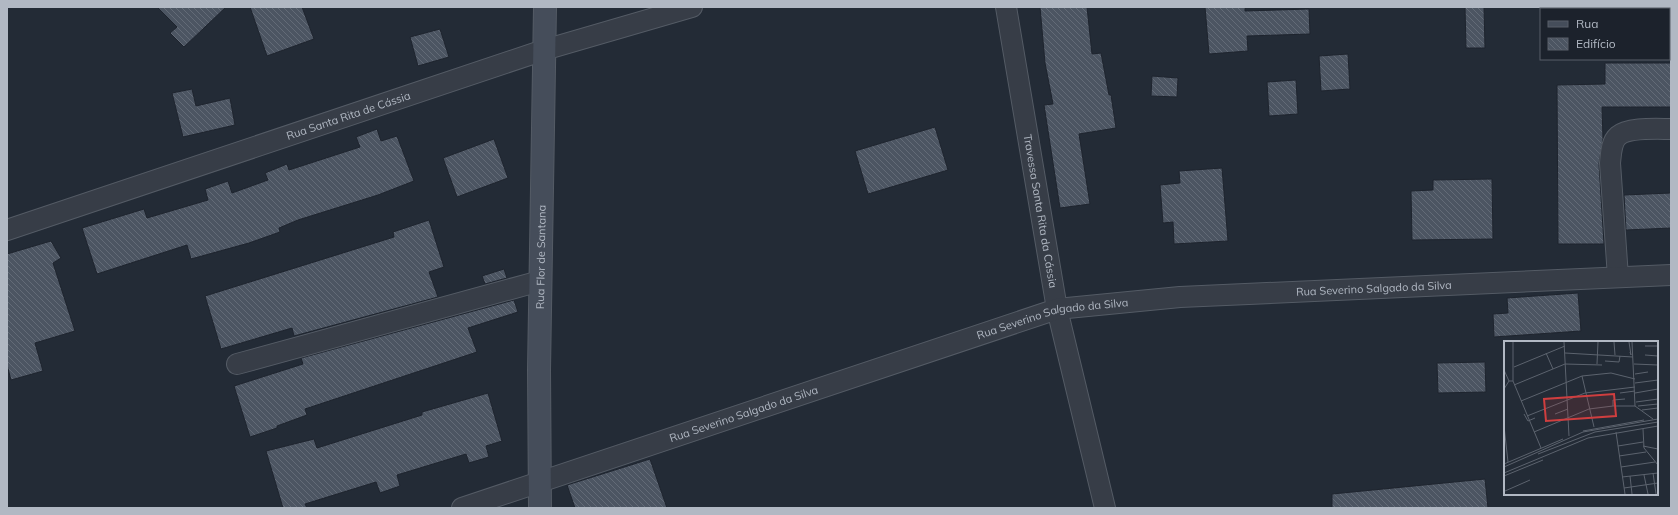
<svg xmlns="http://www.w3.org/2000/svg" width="1678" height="515" font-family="Mulish,sans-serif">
  <defs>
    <pattern id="building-back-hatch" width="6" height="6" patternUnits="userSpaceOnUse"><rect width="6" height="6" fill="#4c5562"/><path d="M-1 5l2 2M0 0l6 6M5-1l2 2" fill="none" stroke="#636b77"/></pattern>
  </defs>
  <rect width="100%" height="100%" fill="#232b36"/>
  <!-- building -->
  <g fill="url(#building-back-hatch)" stroke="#1e242e">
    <polygon points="157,7 226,7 184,47 170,33 177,27"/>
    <polygon points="250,7 302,7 314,39 267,56"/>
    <polygon points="1040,7 1087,7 1092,54 1101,53 1109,95 1111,95 1116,128 1079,134 1090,204 1060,208 1044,105 1053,104 1045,63"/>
    <polygon points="1205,7 1245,7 1245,11 1309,9 1310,34 1247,36 1248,51 1209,54"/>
    <polygon points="1465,7 1484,7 1485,48 1466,48"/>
    <polygon points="440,29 449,57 418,66 410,37"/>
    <polygon points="1348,54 1350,89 1321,91 1319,56"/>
    <polygon points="1605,63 1671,63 1671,107 1602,107 1603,139 1599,164 1604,244 1558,244 1557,85 1605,84"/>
    <polygon points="1152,76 1178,78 1177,97 1151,96"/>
    <polygon points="1296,80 1298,114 1269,116 1267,82"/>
    <polygon points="192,89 196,106 230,98 235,125 183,137 172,93"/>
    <polygon points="935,127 948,170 868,194 855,151"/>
    <polygon points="377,129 381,141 397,136 414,181 378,195 298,220 279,228 280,232 249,243 191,259 187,245 97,274 82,228 144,209 147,218 208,200 205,189 228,181 232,193 268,180 265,173 287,164 289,170 360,147 356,137"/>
    <polygon points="494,139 508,178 457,197 443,158"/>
    <polygon points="1222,168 1228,241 1174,244 1173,222 1163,223 1160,185 1180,183 1179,171"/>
    <polygon points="1492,179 1493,239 1412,240 1411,191 1433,190 1433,180"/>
    <polygon points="1671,193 1671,228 1626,230 1624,195"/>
    <polygon points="429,220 444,267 429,272 438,297 294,336 292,328 221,349 205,296 394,237 393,232"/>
    <polygon points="51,241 61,258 53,263 75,331 35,343 43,371 11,380 7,365 7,254"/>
    <polygon points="504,269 507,278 485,284 482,276"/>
    <polygon points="1578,293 1581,331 1494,337 1493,314 1508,313 1507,298"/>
    <polygon points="514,300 518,312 468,328 477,352 305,409 307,415 277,426 277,428 250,437 234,386 303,364 301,358"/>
    <polygon points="1485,362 1486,392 1438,393 1437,363"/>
    <polygon points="488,393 502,441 486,446 489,457 469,463 466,454 397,475 400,486 380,493 376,482 305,504 307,508 283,508 266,451 314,439 317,448 422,415 422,412"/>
    <polygon points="650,459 667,508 575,508 567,485"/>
    <polygon points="1485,479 1488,508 1332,508 1332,494"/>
  </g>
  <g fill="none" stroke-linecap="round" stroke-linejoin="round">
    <!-- street casing -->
    <g stroke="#545b65" stroke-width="22">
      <g id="street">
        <path id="s1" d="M 1006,7 L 1057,309 L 1105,508"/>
        <path id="s2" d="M 7,230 L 544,50 L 692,7"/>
        <path d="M 1618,277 L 1610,163 C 1611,155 1611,142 1618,136 C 1628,127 1657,129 1671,129"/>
        <polyline points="237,364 540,281"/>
        <path id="s3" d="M 462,508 L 1057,309 L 1180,297 L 1671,275"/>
      </g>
    </g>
    <!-- secondary casing -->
    <g stroke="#545b65" stroke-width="24">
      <g id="secondary">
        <path id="s4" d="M 540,508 L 539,370 L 545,7"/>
      </g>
    </g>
    <!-- street -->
    <use href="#street" stroke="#373d47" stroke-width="20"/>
    <!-- secondary -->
    <use href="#secondary" stroke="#454d5a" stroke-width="22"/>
  </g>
  <g text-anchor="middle" stroke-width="3" stroke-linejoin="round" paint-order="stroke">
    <!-- street labels -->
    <g font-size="11" fill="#b1b8c3" stroke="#1c222c">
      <text dy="4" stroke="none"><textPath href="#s2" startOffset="360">Rua Santa Rita de Cássia</textPath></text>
      <text dy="4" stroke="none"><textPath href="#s1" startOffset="207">Travessa Santa Rita da Cássia</textPath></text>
      <text dy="4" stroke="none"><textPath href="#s4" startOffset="251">Rua Flor de Santana</textPath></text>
      <text dy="4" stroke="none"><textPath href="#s3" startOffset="945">Rua Severino Salgado da Silva</textPath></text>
      <text dy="4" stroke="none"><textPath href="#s3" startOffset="621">Rua Severino Salgado da Silva</textPath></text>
      <text dy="4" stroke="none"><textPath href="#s3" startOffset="297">Rua Severino Salgado da Silva</textPath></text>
    </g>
  </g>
  <!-- overview -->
  <g transform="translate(1504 341)">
    <rect width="154" height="154" fill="#232b36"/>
    <path fill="none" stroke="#5c636e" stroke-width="1" d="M 9,1 L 9,40 L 37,107M 60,1 L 65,95M 110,1 L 111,14M 125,1 L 127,14 L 126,11M 128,1 L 131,65M 141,5 L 154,5M 42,12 L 49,28M 61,12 L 129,16M 141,14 L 154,15M 101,20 L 115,21 L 116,15M 93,23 L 94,1M 130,23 L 154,24M 10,26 L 61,5M 0,29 L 5,40M 131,33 L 144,31M 78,35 L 90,86M 131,42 L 154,39M 10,44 L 61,23 L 98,24M 0,48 L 5,40 L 9,40M 116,52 L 131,50M 131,52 L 154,48M 17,60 L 78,35 L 107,32 L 131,38M 132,61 L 154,58M 109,65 L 109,59 L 121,58M 134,65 L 154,63M 138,69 L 154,67M 20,73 L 24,80 L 31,77M 51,73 L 64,68M 23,75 L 81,52 L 131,46M 0,85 L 4,121M 139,88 L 140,107 L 154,124M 79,90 L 140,79M 30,91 L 85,68 L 109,65 L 131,65 L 149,78M 112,91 L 121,153M 114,105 L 139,101M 139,105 L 154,108M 34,113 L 91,91 L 154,81M 115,115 L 142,111M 0,123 L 59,98M 0,126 L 79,91 L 154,78M 117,126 L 151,121M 0,132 L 84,97 L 154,85M 149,132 L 152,153M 140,134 L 144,153M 0,135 L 39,119M 126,135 L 128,153M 118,136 L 154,132M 120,147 L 154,142M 1,150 L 26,139"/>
    <path fill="#d03e3f" fill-opacity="0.15" stroke="#d03e3f" stroke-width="2" d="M 110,53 L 112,75 L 42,80 L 40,58 Z"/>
    <rect width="154" height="154" fill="none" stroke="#b1b8c3" stroke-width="2"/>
  </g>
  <!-- border -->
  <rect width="1678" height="515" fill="none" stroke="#b1b8c3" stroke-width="16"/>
  <!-- legend -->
  <rect x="1540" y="8" width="130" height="52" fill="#1c222c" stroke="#585e68"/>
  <rect x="1548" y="21" width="20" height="6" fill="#454d5a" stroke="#585e68"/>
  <text x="1576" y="28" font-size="12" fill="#b1b8c3">Rua</text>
  <rect x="1548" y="38" width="20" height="12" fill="url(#building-back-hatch)" stroke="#585e68"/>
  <text x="1576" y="48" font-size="12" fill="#b1b8c3">Edifício</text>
</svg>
